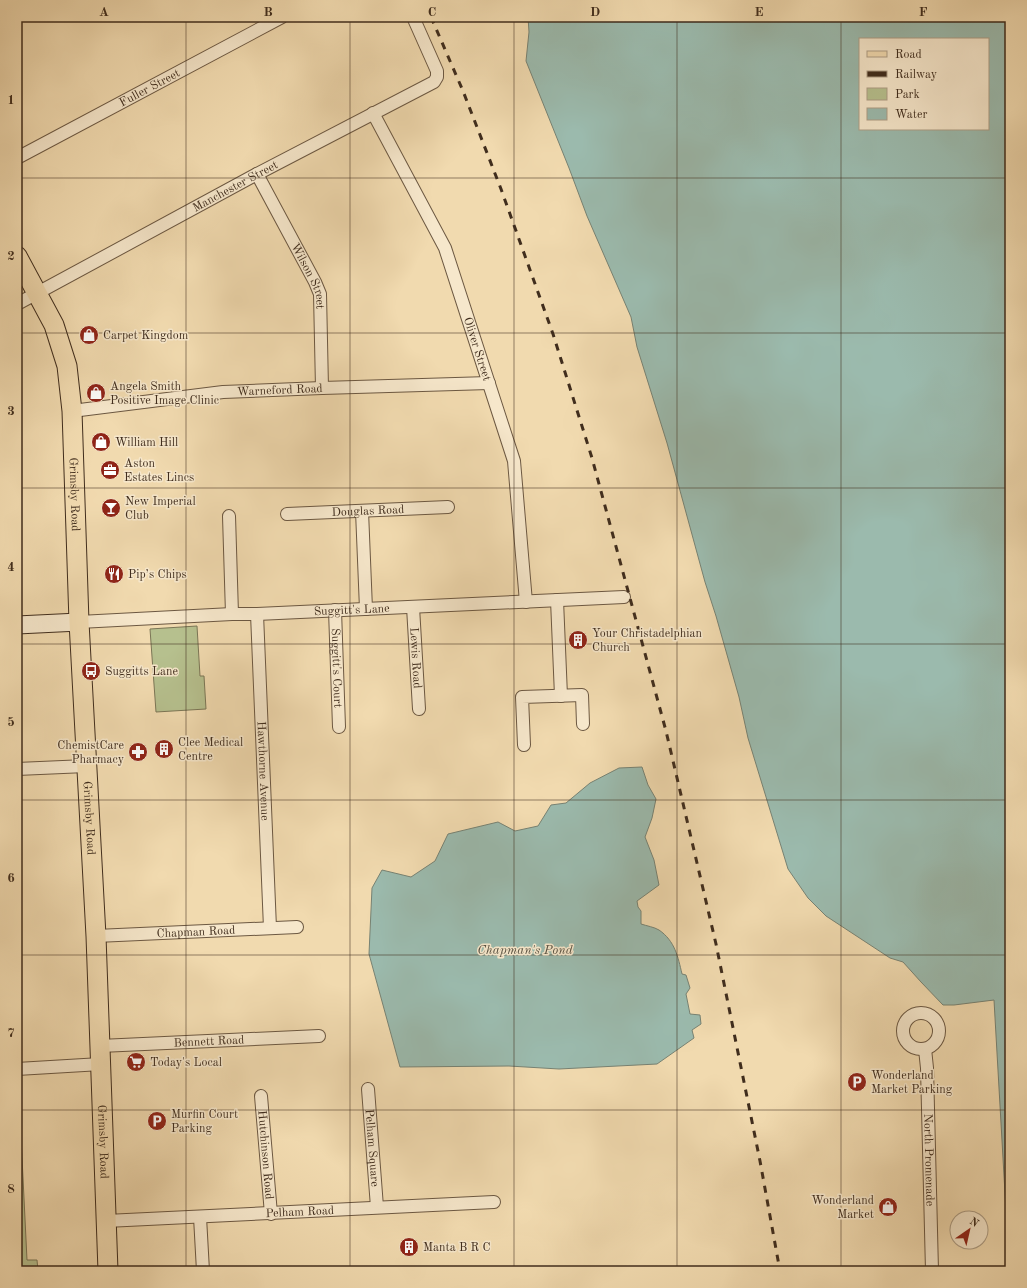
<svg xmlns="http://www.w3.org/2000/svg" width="1027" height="1288" font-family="'Old Standard TT',serif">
  <rect width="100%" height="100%" fill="#f1daaf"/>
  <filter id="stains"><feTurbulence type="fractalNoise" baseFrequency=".005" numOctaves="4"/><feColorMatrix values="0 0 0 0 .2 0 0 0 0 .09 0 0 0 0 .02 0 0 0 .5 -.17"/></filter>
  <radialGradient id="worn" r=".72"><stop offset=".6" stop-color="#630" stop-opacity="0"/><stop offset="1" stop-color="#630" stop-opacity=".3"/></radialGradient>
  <!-- green -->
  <g fill="#b6c08e" stroke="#7b7656">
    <polygon points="197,626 200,676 204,676 206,709 156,712 150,629"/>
    <polygon points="17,1137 21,1137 27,1260 37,1260 38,1271 17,1271"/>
  </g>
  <!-- water -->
  <g fill="#9bbaad" stroke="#778273" fill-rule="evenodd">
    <path d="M 528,17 L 1010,17 L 1010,1254 L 1008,1246 L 994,1000 L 954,1005 L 943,1005 L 921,982 L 903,962 L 890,958 L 826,916 L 808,898 L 788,869 L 748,738 L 739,697 L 716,616 L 705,582 L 667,443 L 637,347 L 631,317 L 587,216 L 569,168 L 526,61 L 529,32 ZM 860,39 L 988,39 L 988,129 L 860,129 Z"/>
    <path d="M 642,767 L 648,785 L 656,799 L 652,818 L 645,837 L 654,860 L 659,885 L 637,901 L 638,907 L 641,911 L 641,924 C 647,926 654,927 659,930 C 675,941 678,957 682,974 L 686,975 L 690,988 L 686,994 L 690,1014 L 700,1015 L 701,1024 L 692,1030 L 694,1038 L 657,1064 L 559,1069 L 509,1066 L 400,1067 L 369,954 L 372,888 L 382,870 L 411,877 L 435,861 L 448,834 L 498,822 L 515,831 L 538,826 L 551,805 L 566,803 L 590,783 L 619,768 Z"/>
  </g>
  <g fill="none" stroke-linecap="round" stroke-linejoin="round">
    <!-- street casing -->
    <g stroke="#6c5842" stroke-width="14">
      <g id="street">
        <path id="s1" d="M 373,113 L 445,248 L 514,461 L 526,602"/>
        <path id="s2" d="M 17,158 L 282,17"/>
        <path id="s3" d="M 257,174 L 315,282 L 320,294 L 322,388"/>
        <path id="s4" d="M 17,304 L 257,174 L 434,82 L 437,77 L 437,71 L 413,17"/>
        <path id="s5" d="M 72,411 L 223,392 L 322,388 L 489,383"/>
        <polyline points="362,511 366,609"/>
        <path id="s6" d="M 287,514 L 448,507"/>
        <polyline points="229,516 232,614"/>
        <polyline points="557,600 561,696"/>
        <path id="s7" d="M 413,607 L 419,709"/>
        <path id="s8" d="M 335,610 L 339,727"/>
        <path id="s9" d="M 257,614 L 270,928"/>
        <path id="s10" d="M 79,622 L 232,614 L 257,614 L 624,597"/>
        <polyline points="524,745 522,697 582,695 583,724"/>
        <polyline points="17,769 86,766"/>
        <path id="s11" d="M 96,936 L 297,927"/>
        <circle cx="921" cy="1031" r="18"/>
        <path id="s12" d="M 100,1046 L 319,1036"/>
        <path id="s13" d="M 925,1049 L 927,1068 L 932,1271"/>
        <polyline points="17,1069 101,1064"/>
        <path id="s14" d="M 368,1089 L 377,1207"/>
        <path id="s15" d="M 261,1096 L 271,1214"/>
        <polyline points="200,1217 203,1271"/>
        <path id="s16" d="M 106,1221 L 494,1202"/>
      </g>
    </g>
    <!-- secondary casing -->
    <g stroke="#402d1d" stroke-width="19">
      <polyline id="secondary" points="17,625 79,622"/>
    </g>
    <!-- primary casing -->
    <g stroke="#402d1d" stroke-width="21">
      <g id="primary">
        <path id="s17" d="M 17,256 L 54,325 L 67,366 L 72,411 L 79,622 L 96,936 L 108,1271"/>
      </g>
    </g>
    <!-- street -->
    <use href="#street" stroke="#f6e7cb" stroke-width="12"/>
    <!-- secondary -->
    <use href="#secondary" stroke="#f6e7cb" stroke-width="17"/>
    <!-- primary -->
    <use href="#primary" stroke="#f1daaf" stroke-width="19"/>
    <!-- rail -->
    <polyline stroke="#402d1d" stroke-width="3" stroke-dasharray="7 7" stroke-linecap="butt" points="431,17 463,91 501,189 553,334 592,458 666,731 716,944 760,1161 780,1271"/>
  </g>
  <!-- grid -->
  <path fill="none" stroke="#402d1d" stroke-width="1" stroke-opacity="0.55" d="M 186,17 L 186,1271M 350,17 L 350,1271M 514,17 L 514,1271M 677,17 L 677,1271M 841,17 L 841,1271M 17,178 L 1010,178M 17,333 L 1010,333M 17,488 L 1010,488M 17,644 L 1010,644M 17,800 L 1010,800M 17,955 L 1010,955M 17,1110 L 1010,1110"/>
  <!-- icons -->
  <defs>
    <g id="shop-disc" transform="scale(1)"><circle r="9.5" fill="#8f2418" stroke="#f6e7cb"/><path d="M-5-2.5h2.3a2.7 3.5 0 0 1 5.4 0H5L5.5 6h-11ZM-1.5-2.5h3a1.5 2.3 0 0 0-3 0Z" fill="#fff"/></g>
    <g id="office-disc" transform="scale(1)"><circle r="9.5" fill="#8f2418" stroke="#f6e7cb"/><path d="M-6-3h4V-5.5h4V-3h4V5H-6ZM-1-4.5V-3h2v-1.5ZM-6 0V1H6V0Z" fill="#fff"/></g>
    <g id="bar-disc" transform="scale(1)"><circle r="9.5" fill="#8f2418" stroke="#f6e7cb"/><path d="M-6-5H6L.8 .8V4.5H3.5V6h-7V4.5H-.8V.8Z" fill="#fff"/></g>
    <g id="restaurant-disc" transform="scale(1)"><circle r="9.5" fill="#8f2418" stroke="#f6e7cb"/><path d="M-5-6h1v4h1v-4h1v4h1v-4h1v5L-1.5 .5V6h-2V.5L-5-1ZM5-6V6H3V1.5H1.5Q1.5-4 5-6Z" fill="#fff"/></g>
    <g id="building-disc" transform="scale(1)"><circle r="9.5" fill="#8f2418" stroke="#f6e7cb"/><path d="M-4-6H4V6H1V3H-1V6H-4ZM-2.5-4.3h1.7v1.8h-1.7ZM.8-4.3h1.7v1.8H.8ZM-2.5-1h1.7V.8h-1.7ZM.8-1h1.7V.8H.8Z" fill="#fff"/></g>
    <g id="bus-disc" transform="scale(1)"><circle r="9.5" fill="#8f2418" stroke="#f6e7cb"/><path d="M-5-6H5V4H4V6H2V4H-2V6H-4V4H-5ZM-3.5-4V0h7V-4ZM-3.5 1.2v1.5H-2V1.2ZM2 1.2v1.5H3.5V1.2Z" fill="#fff"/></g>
    <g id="pharmacy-disc" transform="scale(1)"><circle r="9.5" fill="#8f2418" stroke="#f6e7cb"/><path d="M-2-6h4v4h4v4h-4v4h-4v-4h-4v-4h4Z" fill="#fff"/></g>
    <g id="supermarket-disc" transform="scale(1)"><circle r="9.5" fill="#8f2418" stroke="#f6e7cb"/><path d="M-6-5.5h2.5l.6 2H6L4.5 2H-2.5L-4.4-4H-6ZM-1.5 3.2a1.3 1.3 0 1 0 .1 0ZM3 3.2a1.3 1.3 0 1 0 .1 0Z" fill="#fff"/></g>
    <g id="parking-disc" transform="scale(1)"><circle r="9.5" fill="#8f2418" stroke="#f6e7cb"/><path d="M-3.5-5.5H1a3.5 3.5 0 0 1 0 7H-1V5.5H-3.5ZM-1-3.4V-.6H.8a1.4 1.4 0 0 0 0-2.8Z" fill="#fff"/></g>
  </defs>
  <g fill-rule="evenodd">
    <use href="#shop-disc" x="89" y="335"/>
    <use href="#shop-disc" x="96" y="393"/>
    <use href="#shop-disc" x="101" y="442"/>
    <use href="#office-disc" x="110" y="470"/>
    <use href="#bar-disc" x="111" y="508"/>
    <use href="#restaurant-disc" x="114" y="574"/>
    <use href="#building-disc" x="578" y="640"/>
    <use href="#bus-disc" x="91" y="671"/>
    <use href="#building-disc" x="164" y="749"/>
    <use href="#pharmacy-disc" x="138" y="752"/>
    <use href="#supermarket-disc" x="136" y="1062"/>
    <use href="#parking-disc" x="857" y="1082"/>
    <use href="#parking-disc" x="157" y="1121"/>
    <use href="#shop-disc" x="888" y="1207"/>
    <use href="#building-disc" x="409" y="1247"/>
  </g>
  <g text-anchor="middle" stroke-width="3" stroke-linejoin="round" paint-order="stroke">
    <!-- street labels -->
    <g font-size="12" fill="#402d1d" stroke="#f6e7cb">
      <text dy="4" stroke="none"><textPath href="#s2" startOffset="150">Fuller Street</textPath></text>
      <text dy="4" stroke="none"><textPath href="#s4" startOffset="248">Manchester Street</textPath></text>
      <text dy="4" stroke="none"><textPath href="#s3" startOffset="115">Wilson Street</textPath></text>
      <text dy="4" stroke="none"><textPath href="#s1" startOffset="259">Oliver Street</textPath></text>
      <text dy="4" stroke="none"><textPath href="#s5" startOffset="209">Warneford Road</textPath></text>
      <text dy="4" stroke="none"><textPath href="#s17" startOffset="250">Grimsby Road</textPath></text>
      <text dy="4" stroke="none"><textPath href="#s6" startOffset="81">Douglas Road</textPath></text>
      <text dy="4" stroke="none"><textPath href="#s10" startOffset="273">Suggitt's Lane</textPath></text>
      <text dy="4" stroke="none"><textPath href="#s7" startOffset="51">Lewis Road</textPath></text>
      <text dy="4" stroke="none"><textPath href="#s8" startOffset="58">Suggitt's Court</textPath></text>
      <text dy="4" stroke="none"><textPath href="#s9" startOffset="157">Hawthorne Avenue</textPath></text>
      <text dy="4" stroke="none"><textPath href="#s17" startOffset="574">Grimsby Road</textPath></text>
      <text dy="4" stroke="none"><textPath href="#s11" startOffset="100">Chapman Road</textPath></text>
      <text dy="4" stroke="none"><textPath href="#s12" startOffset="109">Bennett Road</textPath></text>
      <text dy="4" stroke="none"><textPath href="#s17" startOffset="898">Grimsby Road</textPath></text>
      <text dy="4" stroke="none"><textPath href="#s14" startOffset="59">Pelham Square</textPath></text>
      <text dy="4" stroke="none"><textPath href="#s15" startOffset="59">Hutchinson Road</textPath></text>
      <text dy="4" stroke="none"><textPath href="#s13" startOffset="111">North Promenade</textPath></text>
      <text dy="4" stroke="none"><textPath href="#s16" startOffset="194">Pelham Road</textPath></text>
    </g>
    <!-- poi labels -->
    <g font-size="12" fill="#402d1d" stroke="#f6e7cb" text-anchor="start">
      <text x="103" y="339">Carpet Kingdom</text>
      <text x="110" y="390">Angela Smith<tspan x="110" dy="14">Positive Image Clinic</tspan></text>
      <text x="115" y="446">William Hill</text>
      <text x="124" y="467">Aston<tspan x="124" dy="14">Estates Lincs</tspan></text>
      <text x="125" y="505">New Imperial<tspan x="125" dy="14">Club</tspan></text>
      <text x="128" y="578">Pip’s Chips</text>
      <text x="592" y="637">Your Christadelphian<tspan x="592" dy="14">Church</tspan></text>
      <text x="105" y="675">Suggitts Lane</text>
      <text x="178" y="746">Clee Medical<tspan x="178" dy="14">Centre</tspan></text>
      <text x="124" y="749" text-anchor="end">ChemistCare<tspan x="124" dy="14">Pharmacy</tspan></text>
      <text x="150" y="1066">Today's Local</text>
      <text x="871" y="1079">Wonderland<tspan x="871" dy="14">Market Parking</tspan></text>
      <text x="171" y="1118">Murfin Court<tspan x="171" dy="14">Parking</tspan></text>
      <text x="874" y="1204" text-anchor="end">Wonderland<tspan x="874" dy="14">Market</tspan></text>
      <text x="423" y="1251">Manta B R C</text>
    </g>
    <!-- water labels -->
    <g font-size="13" font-style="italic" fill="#575041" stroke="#f6e7cb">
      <text x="525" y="954">Chapman's Pond</text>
    </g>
  </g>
  <!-- margin -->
  <rect width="1027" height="1288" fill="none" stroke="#f1daaf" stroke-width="44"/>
  <!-- legend -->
  <rect x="859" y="38" width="130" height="92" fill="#f6e7cb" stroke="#ad9d85"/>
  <rect x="867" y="51" width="20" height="6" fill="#f1daaf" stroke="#ad9d85"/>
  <text x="895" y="58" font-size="12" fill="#402d1d">Road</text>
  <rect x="867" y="71" width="20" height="6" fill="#402d1d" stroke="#ad9d85"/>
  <text x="895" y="78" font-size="12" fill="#402d1d">Railway</text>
  <rect x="867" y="88" width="20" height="12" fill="#b6c08e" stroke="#ad9d85"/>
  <text x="895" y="98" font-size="12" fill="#402d1d">Park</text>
  <rect x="867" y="108" width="20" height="12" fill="#9bbaad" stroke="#ad9d85"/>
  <text x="895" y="118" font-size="12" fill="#402d1d">Water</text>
  <!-- north arrow -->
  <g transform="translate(969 1230) rotate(34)"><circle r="19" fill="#f6e7cb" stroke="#ad9d85"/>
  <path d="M0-3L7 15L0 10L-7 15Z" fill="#8f2418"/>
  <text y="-6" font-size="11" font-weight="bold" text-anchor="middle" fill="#402d1d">N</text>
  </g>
  <rect x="22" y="22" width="983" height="1244" fill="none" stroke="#402d1d" stroke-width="1.5"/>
  <g font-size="13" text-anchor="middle" font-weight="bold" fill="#402d1d">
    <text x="104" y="16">A</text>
    <text x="268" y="16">B</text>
    <text x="432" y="16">C</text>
    <text x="595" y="16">D</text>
    <text x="759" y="16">E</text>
    <text x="923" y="16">F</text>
    <text x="11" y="104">1</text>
    <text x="11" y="260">2</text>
    <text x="11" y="415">3</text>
    <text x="11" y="571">4</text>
    <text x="11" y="726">5</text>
    <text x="11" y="882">6</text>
    <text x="11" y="1037">7</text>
    <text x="11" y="1193">8</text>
  </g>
  <rect width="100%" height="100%" filter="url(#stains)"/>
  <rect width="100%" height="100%" fill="url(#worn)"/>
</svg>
